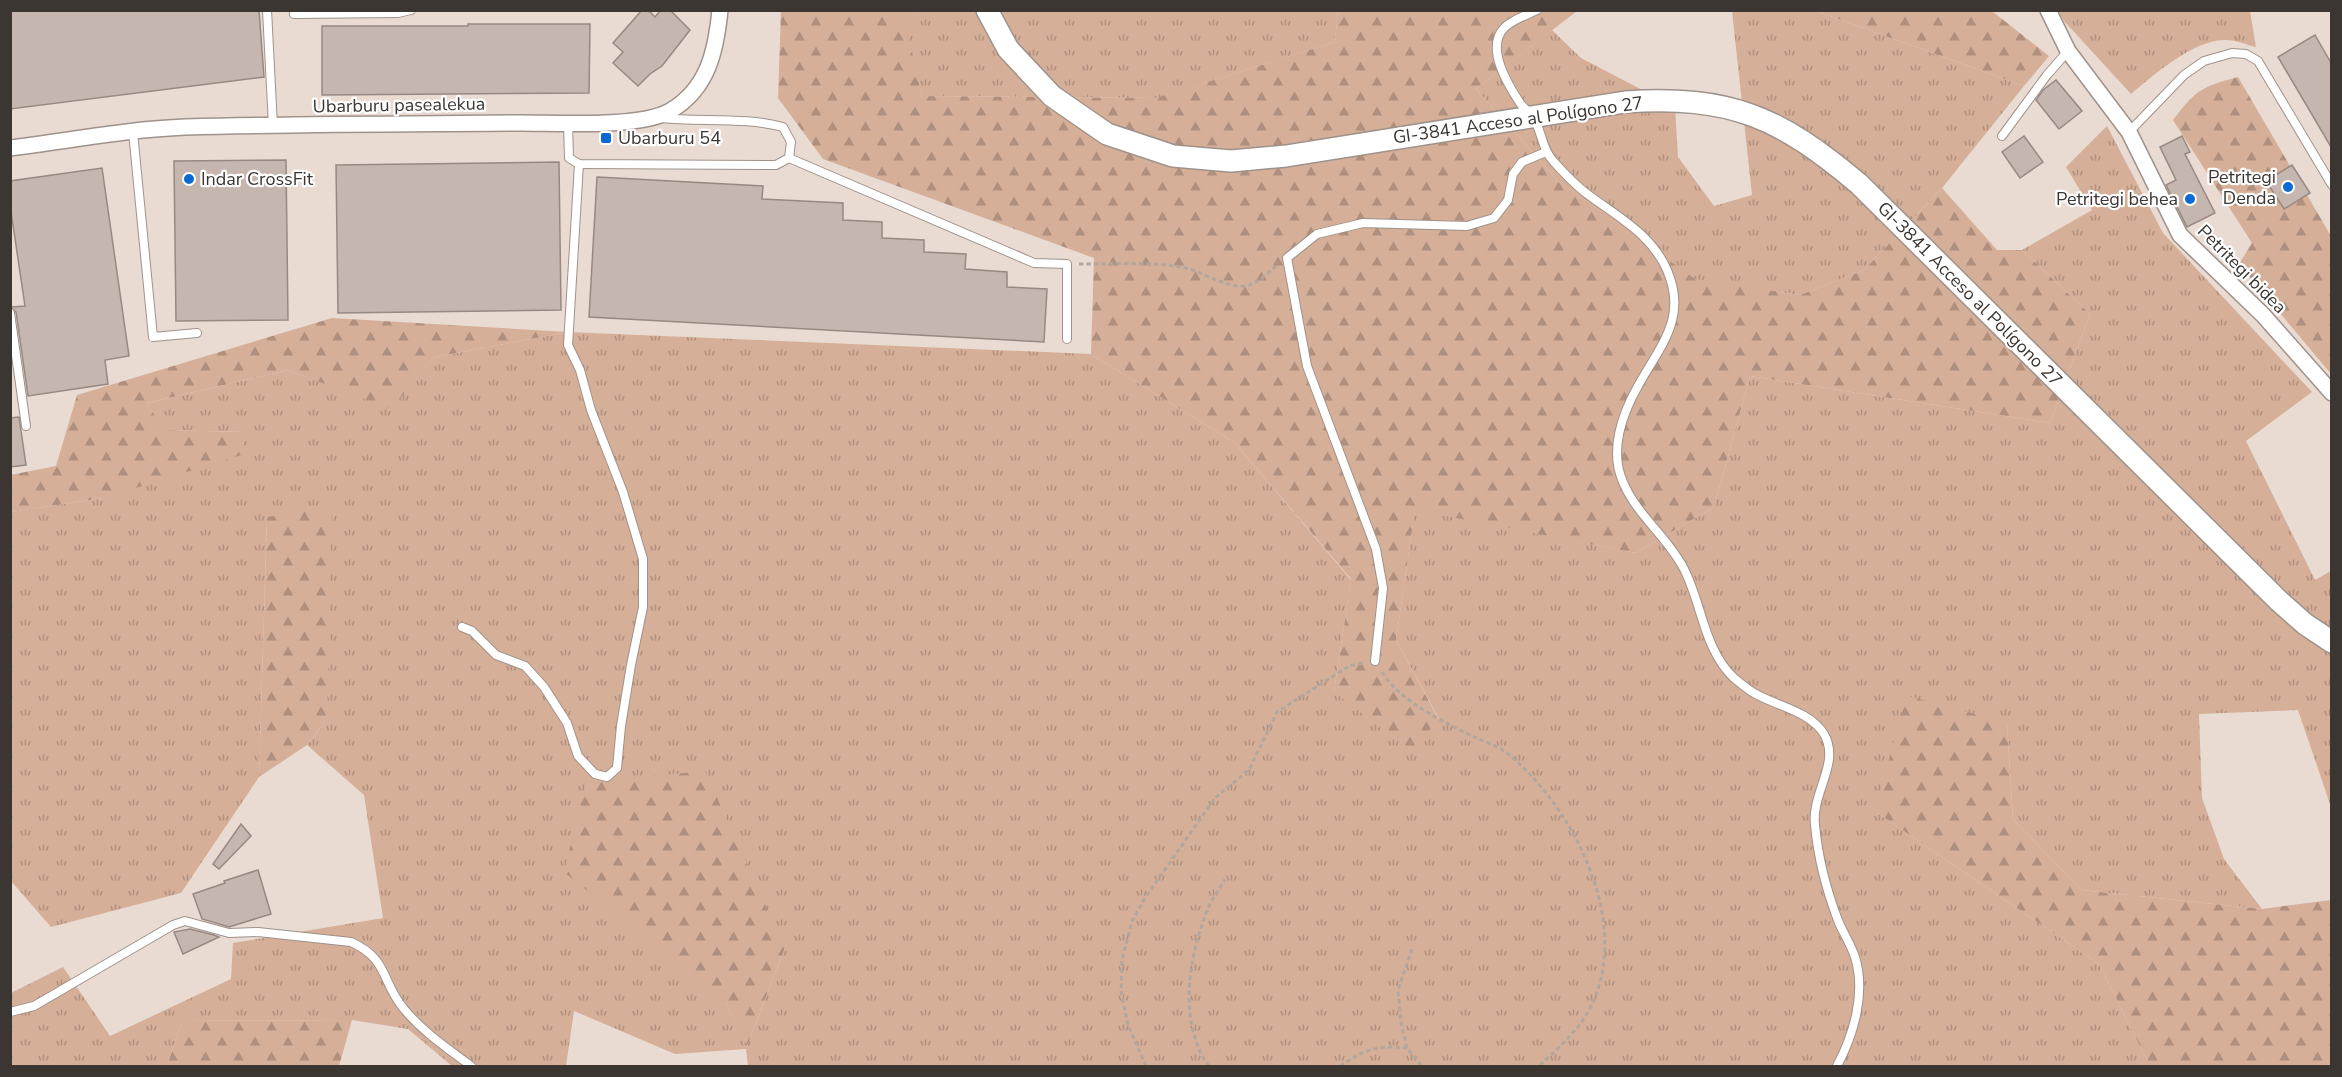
<svg xmlns="http://www.w3.org/2000/svg" width="2342" height="1077" font-family="'Nunito Sans',sans-serif">
  <defs>
    <pattern id="grass-tufts" width="24" height="20" patternUnits="userSpaceOnUse" patternTransform="scale(1.5)"><rect width="24" height="20" fill="#d6af99"/><path d="M3 7l-1-3M5 7V3M7 7l1-3M15 17l-1-3M17 17v-4M19 17l1-3" fill="none" stroke="#af8f7d"/></pattern>
    <pattern id="forest-firs" width="22" height="20" patternUnits="userSpaceOnUse" patternTransform="scale(1.5)"><rect width="22" height="20" fill="#d6af99"/><path d="M5 1l3.5 6h-7zM16 11l3.5 6h-7z" fill="#af8f7d"/></pattern>
  </defs>
  <rect width="100%" height="100%" fill="#e9dbd2"/>
  <!-- grass -->
  <g fill="url(#grass-tufts)" fill-rule="evenodd">
    <polygon points="917,10 1338,11 1335,42 1157,98 922,96 905,25"/>
    <polygon points="1732,11 1816,11 2024,86 1942,188 1864,270 1800,295 1695,280 1558,181 1476,89 1552,30 1581,58 1675,107 1678,157 1714,206 1752,195"/>
    <path d="M 2058,11 L 2250,11 L 2256,47 C 2247,45 2234,39 2224,40 C 2192,41 2155,74 2131,94 L 2064,21 Z"/>
    <path d="M 2107,126 L 2163,233 L 2312,392 L 2246,441 L 2315,580 L 2331,571 L 2331,807 L 2298,710 L 2199,714 L 2202,798 L 2224,859 L 2262,909 L 2081,890 L 2013,819 L 2007,723 L 1876,812 L 2099,964 L 2150,1066 L 748,1066 L 746,1049 L 675,1054 L 574,1011 L 566,1066 L 452,1066 L 408,1029 L 352,1020 L 182,1021 L 167,1066 L 11,1066 L 11,993 L 63,967 L 110,1036 L 231,979 L 233,943 L 383,918 L 364,795 L 307,745 L 327,719 L 267,517 L 259,777 L 181,893 L 51,927 L 11,881 L 10,512 L 103,498 L 243,432 L 162,430 L 147,403 L 288,370 L 391,408 L 435,357 L 568,332 L 1091,354 L 1235,443 L 1351,580 L 1334,692 L 1439,719 L 1396,640 L 1415,509 L 1636,553 L 1714,507 L 1750,376 L 2050,423 L 2090,314 L 2022,250 L 2092,210 L 2066,167 ZM 785,948 L 747,1046 L 747,1045 L 725,1001 Z"/>
  </g>
  <!-- forest -->
  <g fill="url(#forest-firs)">
    <polygon points="781,11 917,11 906,25 922,96 1156,98 1335,42 1338,11 1577,11 1476,89 1558,181 1695,279 1800,295 1864,270 1942,188 1997,250 2022,250 2090,314 2050,423 1750,376 1714,507 1636,553 1415,510 1396,640 1439,720 1410,750 1334,692 1351,579 1235,443 1091,354 1094,258 823,159 778,98"/>
    <polygon points="1816,11 1992,11 2049,56 2024,86"/>
    <path d="M 2238,77 L 2331,236 L 2331,374 L 2239,264 L 2252,243 L 2173,120 C 2196,90 2201,87 2238,77 Z"/>
    <polygon points="332,318 568,332 435,357 391,409 288,370 147,403 163,430 243,432 245,454 103,498 11,512 10,475 56,466 77,395"/>
    <polygon points="332,506 327,719 307,745 259,777 267,517"/>
    <polygon points="1905,695 2007,723 2013,819 2081,890 2262,909 2331,900 2331,1066 2150,1066 2099,964 1876,812"/>
    <polygon points="705,771 785,948 747,1046 725,1001 564,872 586,782"/>
    <polygon points="352,1020 339,1066 167,1066 182,1021"/>
  </g>
  <!-- building -->
  <g fill="#c5b7af" stroke="#978982" stroke-width="1.5">
    <polygon points="10,10 259,10 264,77 10,109"/>
    <polygon points="642,10 648,10 655,17 661,10 670,10 690,30 662,66 650,74 638,86 613,63 623,52 613,43"/>
    <polygon points="468,24 590,24 589,93 322,95 322,26 468,26"/>
    <polygon points="2315,35 2331,63 2331,147 2278,57"/>
    <polygon points="2056,80 2082,111 2059,129 2036,100 2043,90"/>
    <polygon points="2024,136 2043,162 2020,178 2002,152"/>
    <polygon points="2182,136 2190,152 2185,154 2215,213 2187,227 2166,185 2176,180 2160,147"/>
    <polygon points="286,160 288,320 176,321 174,161"/>
    <polygon points="559,162 561,310 338,313 336,165"/>
    <polygon points="2292,165 2310,193 2284,209 2266,181"/>
    <polygon points="102,168 129,356 105,360 108,384 28,396 16,312 10,307 25,306 10,205 10,181"/>
    <polygon points="597,177 763,186 762,199 843,203 843,220 882,222 882,238 924,240 924,252 966,254 965,269 1007,272 1007,287 1047,289 1044,342 589,317"/>
    <polygon points="19,417 26,465 10,467 10,418"/>
    <polygon points="241,824 251,836 219,869 213,864"/>
    <polygon points="258,870 271,914 229,927 202,919 193,894 225,883 224,881"/>
    <polygon points="190,929 214,935 219,937 183,954 174,932"/>
  </g>
  <g fill="none" stroke-linecap="round" stroke-linejoin="round">
    <!-- lane casing -->
    <g stroke="#9f928a" stroke-width="10">
      <g id="lane">
        <polyline points="267,10 273,126"/>
        <path d="M 1537,10 C 1525,16 1513,19 1504,28 C 1485,48 1508,85 1520,103 C 1523,108 1530,112 1533,117 C 1542,131 1542,150 1554,162 C 1564,173 1574,184 1586,193 C 1616,216 1651,233 1667,270 C 1688,318 1660,346 1638,386 C 1622,414 1609,451 1623,482 C 1637,516 1668,537 1684,569 C 1702,604 1704,650 1734,678 C 1740,683 1747,689 1754,693 C 1776,706 1810,711 1824,734 C 1841,763 1811,793 1815,825 C 1818,858 1827,892 1839,923 C 1844,934 1851,945 1855,957 C 1866,993 1854,1034 1837,1066"/>
        <polyline points="294,14 398,13 411,10"/>
        <path d="M 568,123 L 569,158 L 579,164 L 776,165 L 789,158 L 791,142 L 783,127 C 747,117 700,122 661,118"/>
        <polyline points="133,132 153,337 197,333"/>
        <polyline points="2129,132 2184,75 2204,61 2232,53 2246,54 2258,61 2332,185"/>
        <polyline points="2002,136 2047,75 2068,51"/>
        <polyline points="789,158 1034,263 1067,264 1067,339"/>
        <polyline points="10,313 26,426"/>
        <polyline points="462,627 472,631 496,655 525,666 544,687 567,723 578,756 595,774 607,777 617,768 621,726 631,665 643,607 643,559 623,492 591,410 580,370 568,345 579,164"/>
        <polyline points="1375,661 1383,588 1376,549 1307,366 1287,258 1317,234 1363,223 1467,226 1494,218 1508,200 1513,174 1522,162 1546,152"/>
        <path d="M 10,1012 L 34,1006 L 173,925 L 185,921 L 229,933 L 258,932 L 351,942 C 389,959 381,982 404,1009 C 423,1032 447,1048 471,1066"/>
      </g>
    </g>
    <!-- street casing -->
    <g stroke="#9f928a" stroke-width="18">
      <g id="street">
        <polyline points="2048,10 2068,51 2129,132 2180,235 2263,315 2332,393"/>
        <path d="M 10,148 C 68,141 128,129 186,127 C 298,124 410,124 522,123 C 558,123 640,128 670,111 C 708,89 716,51 720,10"/>
      </g>
    </g>
    <!-- secondary casing -->
    <g stroke="#9f928a" stroke-width="24">
      <path id="secondary" d="M 987,10 L 1008,49 L 1052,96 L 1107,134 L 1173,156 L 1231,161 L 1286,156 L 1625,102 C 1730,95 1780,117 1859,184 L 2279,601 L 2305,624 L 2332,642"/>
    </g>
    <!-- path -->
    <g stroke="#b2a79f" stroke-width="3" stroke-dasharray="4.5 3" stroke-linecap="butt">
      <path d="M 1079,264 C 1114,264 1152,261 1186,268 C 1205,273 1226,288 1245,286 C 1256,285 1268,273 1276,266"/>
      <path d="M 1382,672 C 1401,702 1442,721 1474,737 C 1485,742 1498,746 1507,753 C 1570,804 1626,910 1597,992 C 1587,1023 1562,1045 1539,1066"/>
      <polyline points="1412,949 1398,990 1401,1022 1407,1048 1422,1066"/>
      <polyline points="1146,1066 1128,1025 1121,991 1122,960 1132,921 1145,898 1215,798 1249,770 1277,712 1349,666 1364,663"/>
      <path d="M 1209,1066 C 1205,1060 1200,1053 1198,1046 C 1181,1004 1191,952 1207,911 C 1211,900 1219,890 1225,879"/>
      <path d="M 1340,1066 C 1366,1049 1376,1045 1407,1048"/>
    </g>
    <!-- lane -->
    <use href="#lane" stroke="#fff" stroke-width="8"/>
    <!-- street -->
    <use href="#street" stroke="#fff" stroke-width="15"/>
    <!-- secondary -->
    <use href="#secondary" stroke="#fff" stroke-width="21"/>
  </g>
  <!-- markers -->
  <g fill="#096ad3" stroke="#fff" stroke-width="2">
    <rect x="600" y="132" width="12" height="12" rx="3"/>
    <circle cx="189" cy="179" r="6"/>
    <circle cx="2288" cy="187" r="6"/>
    <circle cx="2190" cy="199" r="6"/>
  </g>
  <g text-anchor="middle" stroke-width="4.5" stroke-linejoin="round" paint-order="stroke">
    <!-- street labels -->
    <g font-size="18" fill="#3b3632" stroke="#fff">
      <text transform="translate(399 105) rotate(-1)" y="6">Ubarburu pasealekua</text>
      <text transform="translate(1518 120) rotate(-8)" y="6">GI-3841 Acceso al Polígono 27</text>
      <text transform="translate(2242 269) rotate(45)" y="6">Petritegi bidea</text>
      <text transform="translate(1970 294) rotate(45)" y="6">GI-3841 Acceso al Polígono 27</text>
    </g>
    <!-- poi labels -->
    <g font-size="18" fill="#3b3632" stroke="#fff" text-anchor="start">
      <text x="618" y="144">Ubarburu 54</text>
      <text x="2276" y="183" text-anchor="end">Petritegi<tspan x="2276" dy="21">Denda</tspan></text>
      <text x="201" y="185">Indar CrossFit</text>
      <text x="2178" y="205" text-anchor="end">Petritegi behea</text>
    </g>
  </g>
  <!-- border -->
  <rect width="2342" height="1077" fill="none" stroke="#3b3632" stroke-width="24"/>
</svg>
